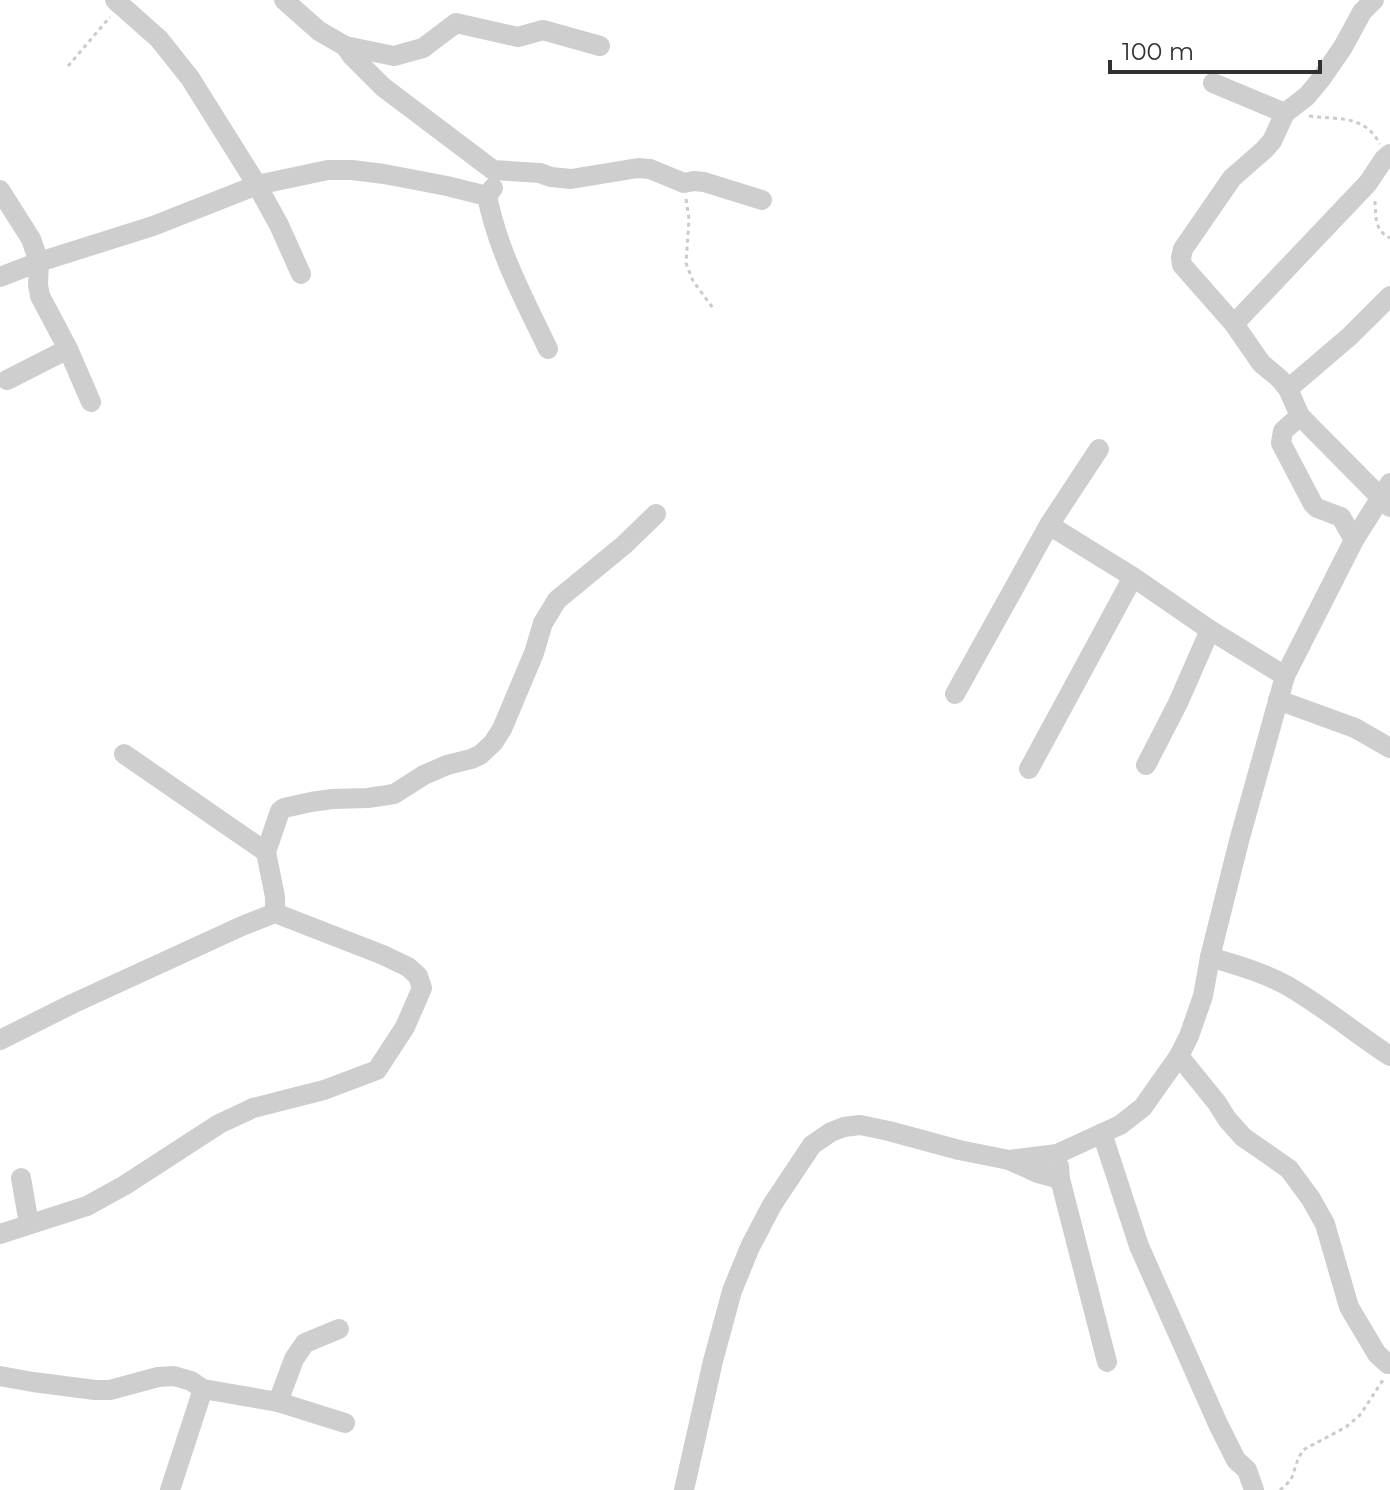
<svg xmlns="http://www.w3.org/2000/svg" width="1390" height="1490" font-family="Montserrat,sans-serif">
  <rect width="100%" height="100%" fill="#fff"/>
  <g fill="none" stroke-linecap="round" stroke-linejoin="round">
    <!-- path -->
    <g stroke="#cbcbcb" stroke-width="3" stroke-dasharray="4 4" stroke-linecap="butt">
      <polyline points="68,66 110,17"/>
      <path d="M 1309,116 C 1338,120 1364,114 1380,144"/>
      <polyline points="686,199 689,219 686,263 693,281 713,308"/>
      <path d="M 1375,201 C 1376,217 1374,230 1390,238"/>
      <polyline points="1280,1490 1291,1480 1298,1459 1303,1450 1346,1427 1360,1415 1383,1380"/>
    </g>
    <!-- minor -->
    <g stroke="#cecece" stroke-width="20">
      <polyline points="115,0 159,39 190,78 257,185 279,225 301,274"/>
      <polyline points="284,0 319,31 345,46 352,56 383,87 493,170 540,173 551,177 571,179 638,168 650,169 684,183 694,181 704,182 762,200"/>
      <polyline points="1374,0 1362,12 1343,47 1321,79 1307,96 1285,113 1272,141 1264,150 1232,178 1183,249 1181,258 1182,265 1234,324 1261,363 1280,379 1288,389 1300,416 1390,507"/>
      <polyline points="345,46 394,56 423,48 456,23 518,37 543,30 600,46"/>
      <polyline points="1213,83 1285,113"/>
      <path d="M 493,188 L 487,196 C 498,251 524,299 548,349"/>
      <polyline points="0,190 31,239 39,262 38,285 40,296 68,349 91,402"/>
      <polyline points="0,277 39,262 153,226 257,185 328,170 352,170 384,174 447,186 487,196"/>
      <polyline points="1234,324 1368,183 1384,159 1390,154"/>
      <polyline points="7,380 68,349"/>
      <polyline points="1288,389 1350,336 1390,296"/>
      <polyline points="1300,416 1283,431 1281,443 1313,504 1317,508 1341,517 1354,540"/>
      <polyline points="1099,449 1049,525 1133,577 1210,630 1285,676"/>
      <polyline points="955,694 1049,525"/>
      <polyline points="1278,700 1355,728 1390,748"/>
      <polyline points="124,754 266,852"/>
      <polyline points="1146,765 1178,703 1210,630"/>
      <polyline points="1029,769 1133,577"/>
      <polyline points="275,913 275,897 266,852 280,811 284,808 311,802 332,799 368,798 394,794 424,775 447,765 471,759 480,755 493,743 502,729 534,653 543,623 557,600 624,545 656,514"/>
      <path d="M 1210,957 C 1236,965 1262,972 1286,985 C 1323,1006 1355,1033 1390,1056"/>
      <polyline points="0,1040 72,1004 242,926 275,913 383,955 408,967 418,976 422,988 405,1027 377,1070 324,1090 253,1108 219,1124 125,1185 87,1206 0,1234"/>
      <polyline points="1179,1056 1217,1103 1227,1119 1243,1137 1289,1169 1311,1199 1325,1224 1349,1307 1377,1354 1388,1364 1390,1362"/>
      <polyline points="1102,1133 1139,1246 1218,1424 1236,1460 1247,1470 1254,1490"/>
      <polyline points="1009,1160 1057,1154 1120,1125 1143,1107 1179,1056 1189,1036 1203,996 1210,957 1239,841 1285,676 1354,540 1390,483"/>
      <polyline points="1059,1166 1060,1179 1107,1362"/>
      <polyline points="21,1178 29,1224"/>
      <polyline points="0,1376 33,1382 95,1390 110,1390 158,1377 174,1376 191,1381 203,1389 278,1402 345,1423"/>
      <polyline points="278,1402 294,1359 305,1343 339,1329"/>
      <polyline points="170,1490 203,1389"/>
      <polyline points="684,1490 713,1361 732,1291 750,1247 772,1205 812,1145 831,1132 844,1127 860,1125 889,1131 959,1150 1009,1160 1038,1173 1060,1179"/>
    </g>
  </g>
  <!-- scale -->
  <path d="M1110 60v12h210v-12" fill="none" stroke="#313131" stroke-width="4"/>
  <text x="1122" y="60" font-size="24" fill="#313131" stroke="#ffffff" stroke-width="6" paint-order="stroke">100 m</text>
</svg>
